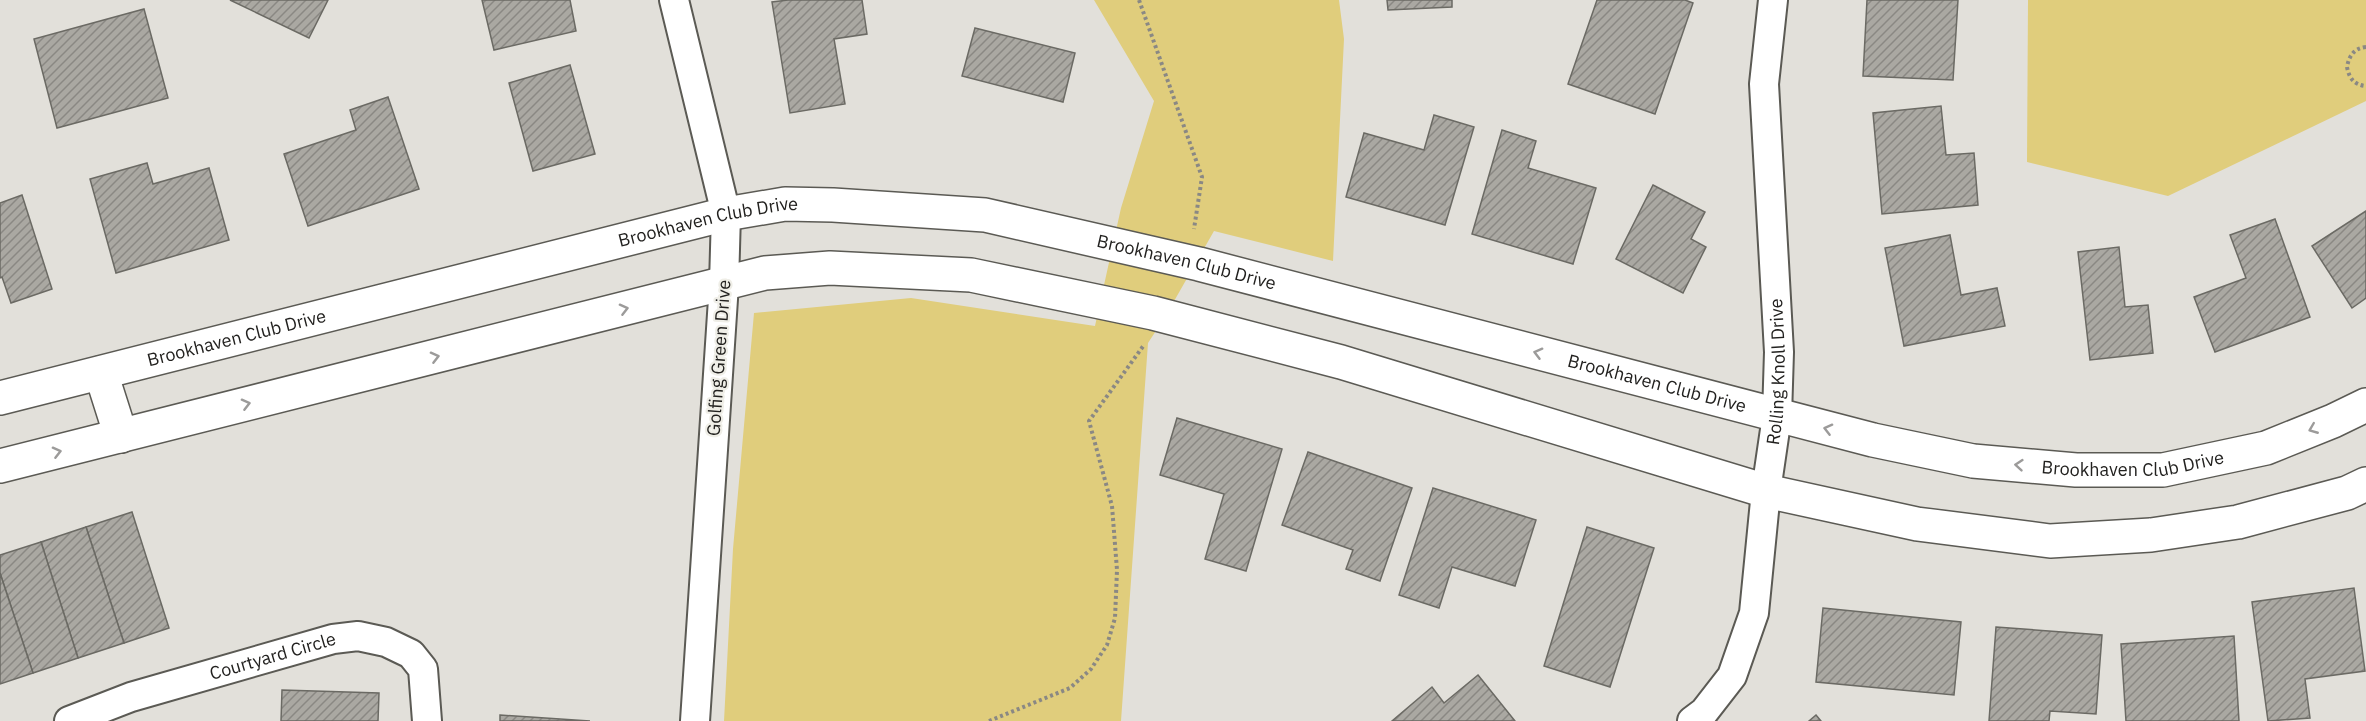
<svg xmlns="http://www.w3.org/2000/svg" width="2366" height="721" font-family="'IBM Plex Sans',sans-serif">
  <defs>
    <pattern id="building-hatch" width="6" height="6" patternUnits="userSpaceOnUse" patternTransform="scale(1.5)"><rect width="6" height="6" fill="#aaa8a2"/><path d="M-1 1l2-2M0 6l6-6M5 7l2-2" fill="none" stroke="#8a8883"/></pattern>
  </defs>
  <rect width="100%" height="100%" fill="#e2e0da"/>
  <!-- green -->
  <g fill="#e0cd7c">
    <polygon points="1094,0 1339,0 1344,39 1333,261 1214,231 1165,317 1148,343 1121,721 724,721 733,549 754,313 911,298 1095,326 1121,208 1154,101"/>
    <polygon points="2028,0 2366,0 2366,101 2168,196 2027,162"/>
  </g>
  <!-- building -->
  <g fill="url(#building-hatch)" stroke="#6b6a64" stroke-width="1.5">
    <polygon points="230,0 328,0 309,38"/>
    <polygon points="482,0 570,0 576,31 494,50"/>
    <polygon points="788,0 862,0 867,34 834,39 845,104 790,113 772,2"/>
    <polygon points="1387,0 1452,0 1452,7 1388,10"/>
    <polygon points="1597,0 1685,0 1693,3 1655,114 1568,84"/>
    <polygon points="1867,0 1958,0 1953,80 1863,76"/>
    <polygon points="144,9 168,98 57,128 34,39"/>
    <polygon points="975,28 1075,53 1063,102 962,76"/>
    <polygon points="570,65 595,154 533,171 509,83"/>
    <polygon points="388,97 419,189 308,226 284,154 356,130 350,110"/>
    <polygon points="1941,106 1946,155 1974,153 1978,205 1882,214 1873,113"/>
    <polygon points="1434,115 1474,127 1445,225 1346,197 1364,133 1424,150"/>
    <polygon points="1502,130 1536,141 1528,168 1596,188 1573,264 1472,234"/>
    <polygon points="147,163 153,184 209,168 229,240 116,273 90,179"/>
    <polygon points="1653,185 1705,212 1691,239 1706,247 1683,293 1616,259"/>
    <polygon points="22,195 52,289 11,303 2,277 0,278 0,203"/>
    <polygon points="2366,211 2366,298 2352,308 2312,246"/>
    <polygon points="2275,219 2310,317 2215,352 2194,297 2246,278 2230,235"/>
    <polygon points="1950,235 1961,295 1997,288 2005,326 1904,346 1885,248"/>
    <polygon points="2119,247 2125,307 2148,305 2153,353 2090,360 2078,252"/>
    <polygon points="1177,418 1282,449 1246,571 1205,559 1224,494 1160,475"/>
    <polygon points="1308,452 1412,488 1380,581 1346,569 1353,550 1282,525"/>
    <polygon points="1433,488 1536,520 1515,586 1452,567 1439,608 1399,595"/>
    <polygon points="132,512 169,628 124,643 86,527"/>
    <polygon points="86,527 124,643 78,658 41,542"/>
    <polygon points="1587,527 1654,548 1610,687 1544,666"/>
    <polygon points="41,542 78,658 33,673 0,573 0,555"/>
    <polygon points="0,573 33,673 0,684"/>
    <polygon points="2354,588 2365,671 2305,679 2310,718 2268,721 2252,602"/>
    <polygon points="1823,608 1961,622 1954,695 1816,682"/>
    <polygon points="1996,627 2102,635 2096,714 2050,711 2049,721 1989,721"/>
    <polygon points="2234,636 2239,721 2126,721 2121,644"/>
    <polygon points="1478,675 1515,721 1392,721 1432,687 1444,703"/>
    <polygon points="282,690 379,693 378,721 281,721"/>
    <polygon points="500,715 590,721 500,721"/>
    <polygon points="1816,715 1821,721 1809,721"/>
  </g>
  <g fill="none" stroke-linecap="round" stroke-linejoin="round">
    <!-- street casing -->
    <g stroke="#5b5a54" stroke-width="32">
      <g id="street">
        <polyline points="674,0 726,214 724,284 695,721"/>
        <path id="s1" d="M 69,721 L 131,697 L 333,639 L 358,636 L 386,642 L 411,654 L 423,669 L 427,721"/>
        <path id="s2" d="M 1692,721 L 1704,712 L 1732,676 L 1754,613 L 1766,491 L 1777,416 L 1779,352 L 1764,84 L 1773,0"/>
      </g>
    </g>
    <!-- secondary casing -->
    <g stroke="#5b5a54" stroke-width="36">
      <g id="secondary">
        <polyline points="101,373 121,436"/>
        <path id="s3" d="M 0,398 L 726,214 L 785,204 L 833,205 L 985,215 L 1199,264 L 1873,440 L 1973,461 L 2076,470 L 2163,470 L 2266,448 L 2333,421 L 2366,405"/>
        <polyline points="0,466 765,273 830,268 971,275 1153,313 1341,362 1766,491 1917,524 2050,541 2151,535 2238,522 2347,493 2366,484"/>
      </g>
    </g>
    <!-- path -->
    <g stroke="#8a8884" stroke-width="4" stroke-dasharray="3 3" stroke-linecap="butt">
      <polyline points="1139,0 1202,177 1194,229"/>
      <path d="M 2366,47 C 2354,48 2349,56 2347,67 C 2349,78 2354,85 2366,86"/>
      <polyline points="989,721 1070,688 1091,669 1107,645 1115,618 1117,570 1112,506 1089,421 1144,345"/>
    </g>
    <!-- street -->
    <use href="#street" stroke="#fff" stroke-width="28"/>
    <!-- secondary -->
    <use href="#secondary" stroke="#fff" stroke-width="33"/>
  </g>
  <!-- one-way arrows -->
  <defs><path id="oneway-chevron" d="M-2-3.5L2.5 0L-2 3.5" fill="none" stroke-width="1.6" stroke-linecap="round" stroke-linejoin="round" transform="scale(1.5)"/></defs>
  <g stroke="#9c9b9a">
    <use href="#oneway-chevron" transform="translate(624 309) rotate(-14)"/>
    <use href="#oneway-chevron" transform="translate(1538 353) rotate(-165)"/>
    <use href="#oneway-chevron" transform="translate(435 357) rotate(-14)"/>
    <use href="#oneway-chevron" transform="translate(246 404) rotate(-14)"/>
    <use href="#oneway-chevron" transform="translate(1828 429) rotate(-166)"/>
    <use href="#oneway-chevron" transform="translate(2313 429) rotate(158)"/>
    <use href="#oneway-chevron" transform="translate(57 452) rotate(-14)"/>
    <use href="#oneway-chevron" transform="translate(2019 465) rotate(-175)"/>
  </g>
  <g text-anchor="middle" stroke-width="4.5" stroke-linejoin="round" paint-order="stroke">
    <!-- street labels -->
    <g font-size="18" fill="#22211f" stroke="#efeee7">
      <text dy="6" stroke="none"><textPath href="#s3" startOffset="730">Brookhaven Club Drive</textPath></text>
      <text dy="6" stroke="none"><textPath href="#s3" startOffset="1216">Brookhaven Club Drive</textPath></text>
      <text dy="6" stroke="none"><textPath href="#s3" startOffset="244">Brookhaven Club Drive</textPath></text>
      <text transform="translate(719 358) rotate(-86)" y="6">Golfing Green Drive</text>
      <text dy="6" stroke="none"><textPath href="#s2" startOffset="370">Rolling Knoll Drive</textPath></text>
      <text dy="6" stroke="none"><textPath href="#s3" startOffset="1702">Brookhaven Club Drive</textPath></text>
      <text dy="6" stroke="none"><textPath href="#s3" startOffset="2188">Brookhaven Club Drive</textPath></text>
      <text dy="6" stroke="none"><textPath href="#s1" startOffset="214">Courtyard Circle</textPath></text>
    </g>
  </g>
</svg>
